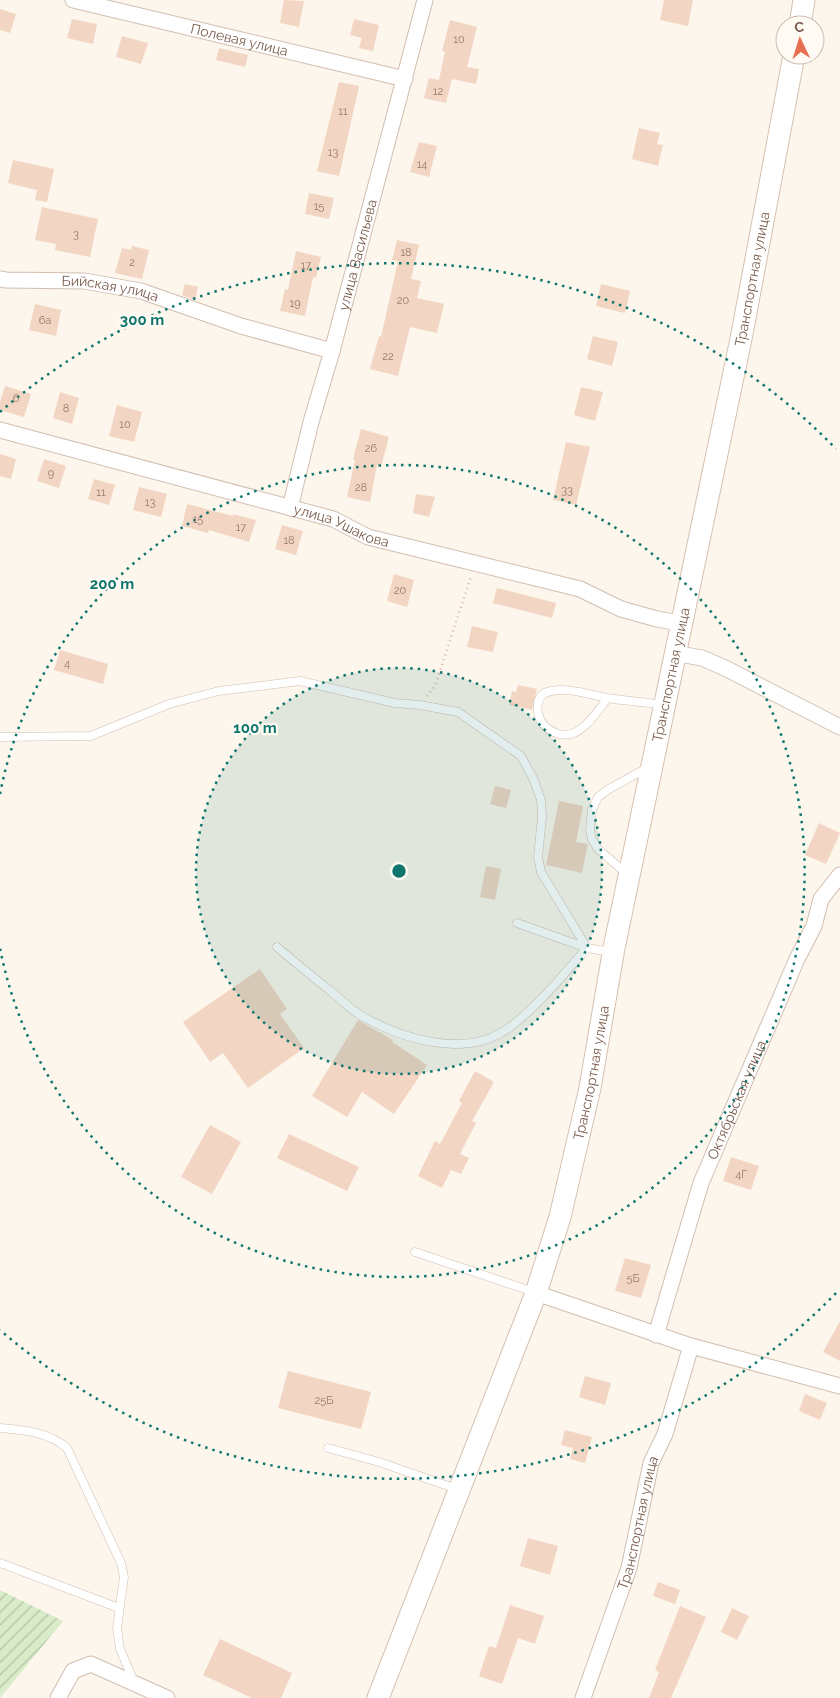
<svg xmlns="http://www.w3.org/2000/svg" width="840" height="1698" font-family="Raleway,sans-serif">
  <defs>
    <pattern id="garden-furrows" width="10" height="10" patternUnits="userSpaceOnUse" patternTransform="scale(1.25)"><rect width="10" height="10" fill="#d8ecc9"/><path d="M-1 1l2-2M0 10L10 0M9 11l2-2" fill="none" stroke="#b4c2a5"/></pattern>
  </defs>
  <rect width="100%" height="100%" fill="#fdf6ec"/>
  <!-- garden -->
  <polygon fill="url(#garden-furrows)" points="0,1590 63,1621 0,1698"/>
  <!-- building -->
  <g fill="#f3d5c3">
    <polygon points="284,0 304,1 299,27 280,23"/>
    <polygon points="664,0 693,0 688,26 660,20"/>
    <polygon points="0,9 16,14 10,33 0,30"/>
    <polygon points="72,19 97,24 93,44 67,38"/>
    <polygon points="354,19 379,25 373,51 359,48 362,38 350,35"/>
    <polygon points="450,20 477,27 467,67 479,69 476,84 452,79 446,103 424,98 429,78 439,80 445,52 442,51"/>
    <polygon points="122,36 148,43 141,64 116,57"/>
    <polygon points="219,48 248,55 245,67 216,60"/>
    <polygon points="339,82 359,86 339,176 317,171"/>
    <polygon points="639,128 660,133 657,144 663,145 658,166 632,159"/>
    <polygon points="419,142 437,146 429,177 410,172"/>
    <polygon points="13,160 54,169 47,202 35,200 37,190 8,183"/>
    <polygon points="309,193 334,198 329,219 305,214"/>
    <polygon points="42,207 98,219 90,257 55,250 56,244 35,240"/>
    <polygon points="397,240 419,245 411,279 421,281 417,298 444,304 437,333 410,327 398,376 370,369 379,336 381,337 398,261 392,260"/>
    <polygon points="132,246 149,250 142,279 115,273 122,248 131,250"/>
    <polygon points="296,251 321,257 316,278 313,277 305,316 280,311 285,289 288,290"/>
    <polygon points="185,284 198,287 195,300 182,295"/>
    <polygon points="601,284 630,291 625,313 596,306"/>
    <polygon points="35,304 61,310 56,336 29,330"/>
    <polygon points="593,336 618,342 612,366 587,359"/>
    <polygon points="5,386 31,394 24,417 0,410 0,402"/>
    <polygon points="581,387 603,392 595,421 574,415"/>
    <polygon points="60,392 79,398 72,424 53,418"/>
    <polygon points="117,405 142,412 134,442 109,436"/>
    <polygon points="361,429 389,437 381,467 377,465 370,502 347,497 355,460 353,459"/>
    <polygon points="566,442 590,447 576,505 553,500"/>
    <polygon points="0,454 16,459 11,479 0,476"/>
    <polygon points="44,459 66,466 59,488 37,481"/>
    <polygon points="94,479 115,485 109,505 88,499"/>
    <polygon points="139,487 167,494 161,517 133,510"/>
    <polygon points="416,494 435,497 429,517 413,513"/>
    <polygon points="187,504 233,516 233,514 256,520 249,542 209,530 208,533 182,526"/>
    <polygon points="282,525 303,531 296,555 275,549"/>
    <polygon points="394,574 414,580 407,607 387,601"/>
    <polygon points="497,588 556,603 552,618 493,603"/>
    <polygon points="472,626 498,632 493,652 467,647"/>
    <polygon points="60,650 108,664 103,684 54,670"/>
    <polygon points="518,685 537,689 532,710 509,705 512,691 516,692"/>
    <polygon points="495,786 511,790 506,808 490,804"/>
    <polygon points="559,801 583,806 576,842 588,844 582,873 546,865"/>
    <polygon points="819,823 840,833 826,864 805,855"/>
    <polygon points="486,866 501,869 495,900 480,897"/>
    <polygon points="260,969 287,1009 280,1014 304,1048 248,1088 223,1053 210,1062 183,1022"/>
    <polygon points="358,1020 393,1040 392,1042 427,1065 394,1114 362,1092 347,1117 312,1096"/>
    <polygon points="475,1071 494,1082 472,1121 476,1123 460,1154 469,1158 461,1174 451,1170 442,1188 418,1176 435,1141 440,1144 462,1103 459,1101"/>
    <polygon points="210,1125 241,1142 212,1194 181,1177"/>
    <polygon points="289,1134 359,1167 347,1191 277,1158"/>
    <polygon points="731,1157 759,1166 751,1190 723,1181"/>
    <polygon points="625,1258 651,1265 641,1298 615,1291"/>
    <polygon points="840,1321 840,1361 823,1352"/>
    <polygon points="288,1371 371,1392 361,1429 278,1408"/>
    <polygon points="585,1376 611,1383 605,1405 579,1397"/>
    <polygon points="805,1394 827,1403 820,1420 799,1411"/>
    <polygon points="565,1430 592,1437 585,1463 570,1459 573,1448 561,1445"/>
    <polygon points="528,1538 558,1546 550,1575 520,1566"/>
    <polygon points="658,1582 680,1590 675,1604 653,1596"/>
    <polygon points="510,1605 544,1616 535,1644 518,1638 502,1684 479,1676 489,1646 496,1648"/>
    <polygon points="680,1606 706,1617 671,1698 649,1698 659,1672 655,1670"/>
    <polygon points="732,1608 749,1616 737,1640 721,1632"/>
    <polygon points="220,1639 292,1673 281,1698 252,1698 203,1675"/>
  </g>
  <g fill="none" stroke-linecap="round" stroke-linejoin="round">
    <!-- service casing -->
    <g stroke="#d1beb0" stroke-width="9">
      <g id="service">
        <path d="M 608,698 C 596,712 581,740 559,734 C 552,732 548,730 543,724 C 535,713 534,694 551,691 C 568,687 590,695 607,698 C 626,701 645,702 664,705"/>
        <polyline points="0,737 91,736 169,704 219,691 300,681 395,703 420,705 458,712 521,756 533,778 541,800 542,817 538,857 541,872 587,948"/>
        <polyline points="627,874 598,849 592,839 590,830 592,810 598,797 609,789 647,768"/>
        <polyline points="517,923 587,948"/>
        <path d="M 277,947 C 296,963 314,978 333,993 C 342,1000 350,1009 360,1015 C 402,1039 467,1060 510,1027 C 539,1005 563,975 587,948 L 611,952"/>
        <polyline points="415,1252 534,1292"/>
        <path d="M 0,1428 C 24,1430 49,1432 67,1448 L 121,1563 L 124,1577 L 117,1628 L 120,1649 L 134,1682"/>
        <polyline points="328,1448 379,1462 457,1489"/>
        <polyline points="0,1563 119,1608"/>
      </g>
    </g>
    <!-- minor casing -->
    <g stroke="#d1beb0" stroke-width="17">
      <g id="minor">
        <path id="s1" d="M 73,0 L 405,79"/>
        <path id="s2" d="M 0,279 L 6,280 L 84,281 L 141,291 L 241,326 L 332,351"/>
        <path id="s3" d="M 0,430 L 333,519 L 368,537 L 580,589 L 621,609 L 657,619 L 680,623"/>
        <path id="s4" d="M 290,508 L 311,422 L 332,351 L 425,0"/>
        <polyline points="674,653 702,658 725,668 840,727"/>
        <polyline points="536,1293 691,1346 840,1386"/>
        <path id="s5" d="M 656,1335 L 701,1183 L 797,959 L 814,926 L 821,899 L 840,875"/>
        <polyline points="58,1698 73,1671 91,1664 167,1698"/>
        <path id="s6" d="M 583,1698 L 629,1568 L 651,1463 L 665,1434 L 691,1346"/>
      </g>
    </g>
    <!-- secondary casing -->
    <g stroke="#d6c0b0" stroke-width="23">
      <g id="secondary">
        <polyline points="800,25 804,0"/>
        <path id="s7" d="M 378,1698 L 536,1293 L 560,1217 L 590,1088 L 614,948 L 742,334 L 794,55"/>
      </g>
    </g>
    <!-- path -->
    <polyline stroke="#d9b8a5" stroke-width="2.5" stroke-dasharray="1 4" stroke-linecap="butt" points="427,696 435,686 471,577"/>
    <!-- service -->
    <use href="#service" stroke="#fff" stroke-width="8"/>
    <!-- minor -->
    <use href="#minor" stroke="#fff" stroke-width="15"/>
    <!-- secondary -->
    <use href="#secondary" stroke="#fff" stroke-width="21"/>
  </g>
  <!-- distance rings -->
  <circle cx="399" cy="871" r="203" fill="#0f766e" fill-opacity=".12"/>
  <g fill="none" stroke="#0f766e" stroke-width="2.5" stroke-dasharray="2.5 5">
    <circle cx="399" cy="871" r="203"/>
    <path d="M0 794A406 406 0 1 1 0 948"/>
    <path d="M836 1293A608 608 0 0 1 0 1330M0 412A608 608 0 0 1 836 449"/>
  </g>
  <g text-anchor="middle" stroke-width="4.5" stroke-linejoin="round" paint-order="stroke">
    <!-- number labels -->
    <g font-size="11" fill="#987a6a">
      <text x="459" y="43">10</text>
      <text x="438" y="95">12</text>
      <text x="343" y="115">11</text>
      <text x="333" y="156">13</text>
      <text x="422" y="168">14</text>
      <text x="319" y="210">15</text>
      <text x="76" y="238">3</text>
      <text x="406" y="256">18</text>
      <text x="132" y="266">2</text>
      <text x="306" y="269">17</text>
      <text x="403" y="304">20</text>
      <text x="295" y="307">19</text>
      <text x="45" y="324">6а</text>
      <text x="388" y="360">22</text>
      <text x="16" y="402">6</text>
      <text x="66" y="412">8</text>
      <text x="125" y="428">10</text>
      <text x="371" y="452">26</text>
      <text x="51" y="477">9</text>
      <text x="361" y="491">28</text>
      <text x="567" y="494">33</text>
      <text x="101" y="496">11</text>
      <text x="150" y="506">13</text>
      <text x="198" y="523">15</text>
      <text x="241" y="531">17</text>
      <text x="289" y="544">18</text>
      <text x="400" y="594">20</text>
      <text x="67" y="667">4</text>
      <text x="741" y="1178">4Г</text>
      <text x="633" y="1282">5Б</text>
      <text x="324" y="1404">25Б</text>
    </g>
    <!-- street labels -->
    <g font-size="14" fill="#7a5c4d" stroke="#fffaf3">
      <text dy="5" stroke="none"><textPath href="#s1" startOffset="171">Полевая улица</textPath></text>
      <text dy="5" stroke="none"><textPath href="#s4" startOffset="262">улица Васильева</textPath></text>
      <text dy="5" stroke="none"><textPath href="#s7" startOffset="1472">Транспортная улица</textPath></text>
      <text dy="5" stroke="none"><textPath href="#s2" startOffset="111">Бийская улица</textPath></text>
      <text dy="5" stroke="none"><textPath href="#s3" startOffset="355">улица Ушакова</textPath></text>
      <text dy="5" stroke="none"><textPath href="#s7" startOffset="1068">Транспортная улица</textPath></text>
      <text dy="5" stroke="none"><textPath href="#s7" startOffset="662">Транспортная улица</textPath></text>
      <text dy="5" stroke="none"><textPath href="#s5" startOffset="249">Октябрьская улица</textPath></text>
      <text dy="5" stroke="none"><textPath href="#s6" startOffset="184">Транспортная улица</textPath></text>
    </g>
  </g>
  <circle cx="399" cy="871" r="8" fill="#0f766e" stroke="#fffaf3" stroke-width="2.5"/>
  <g font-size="15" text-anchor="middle" font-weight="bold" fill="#0f766e" stroke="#fffaf3" stroke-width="4.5" stroke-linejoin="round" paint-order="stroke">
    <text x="142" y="325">300 m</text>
    <text x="112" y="589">200 m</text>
    <text x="255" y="733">100 m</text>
  </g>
  <!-- north arrow -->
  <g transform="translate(800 40) rotate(356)"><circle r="24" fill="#fffaf3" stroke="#cabbb1"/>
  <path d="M0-4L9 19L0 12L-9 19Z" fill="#e76f51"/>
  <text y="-8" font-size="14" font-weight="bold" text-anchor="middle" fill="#7a5c4d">С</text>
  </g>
</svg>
